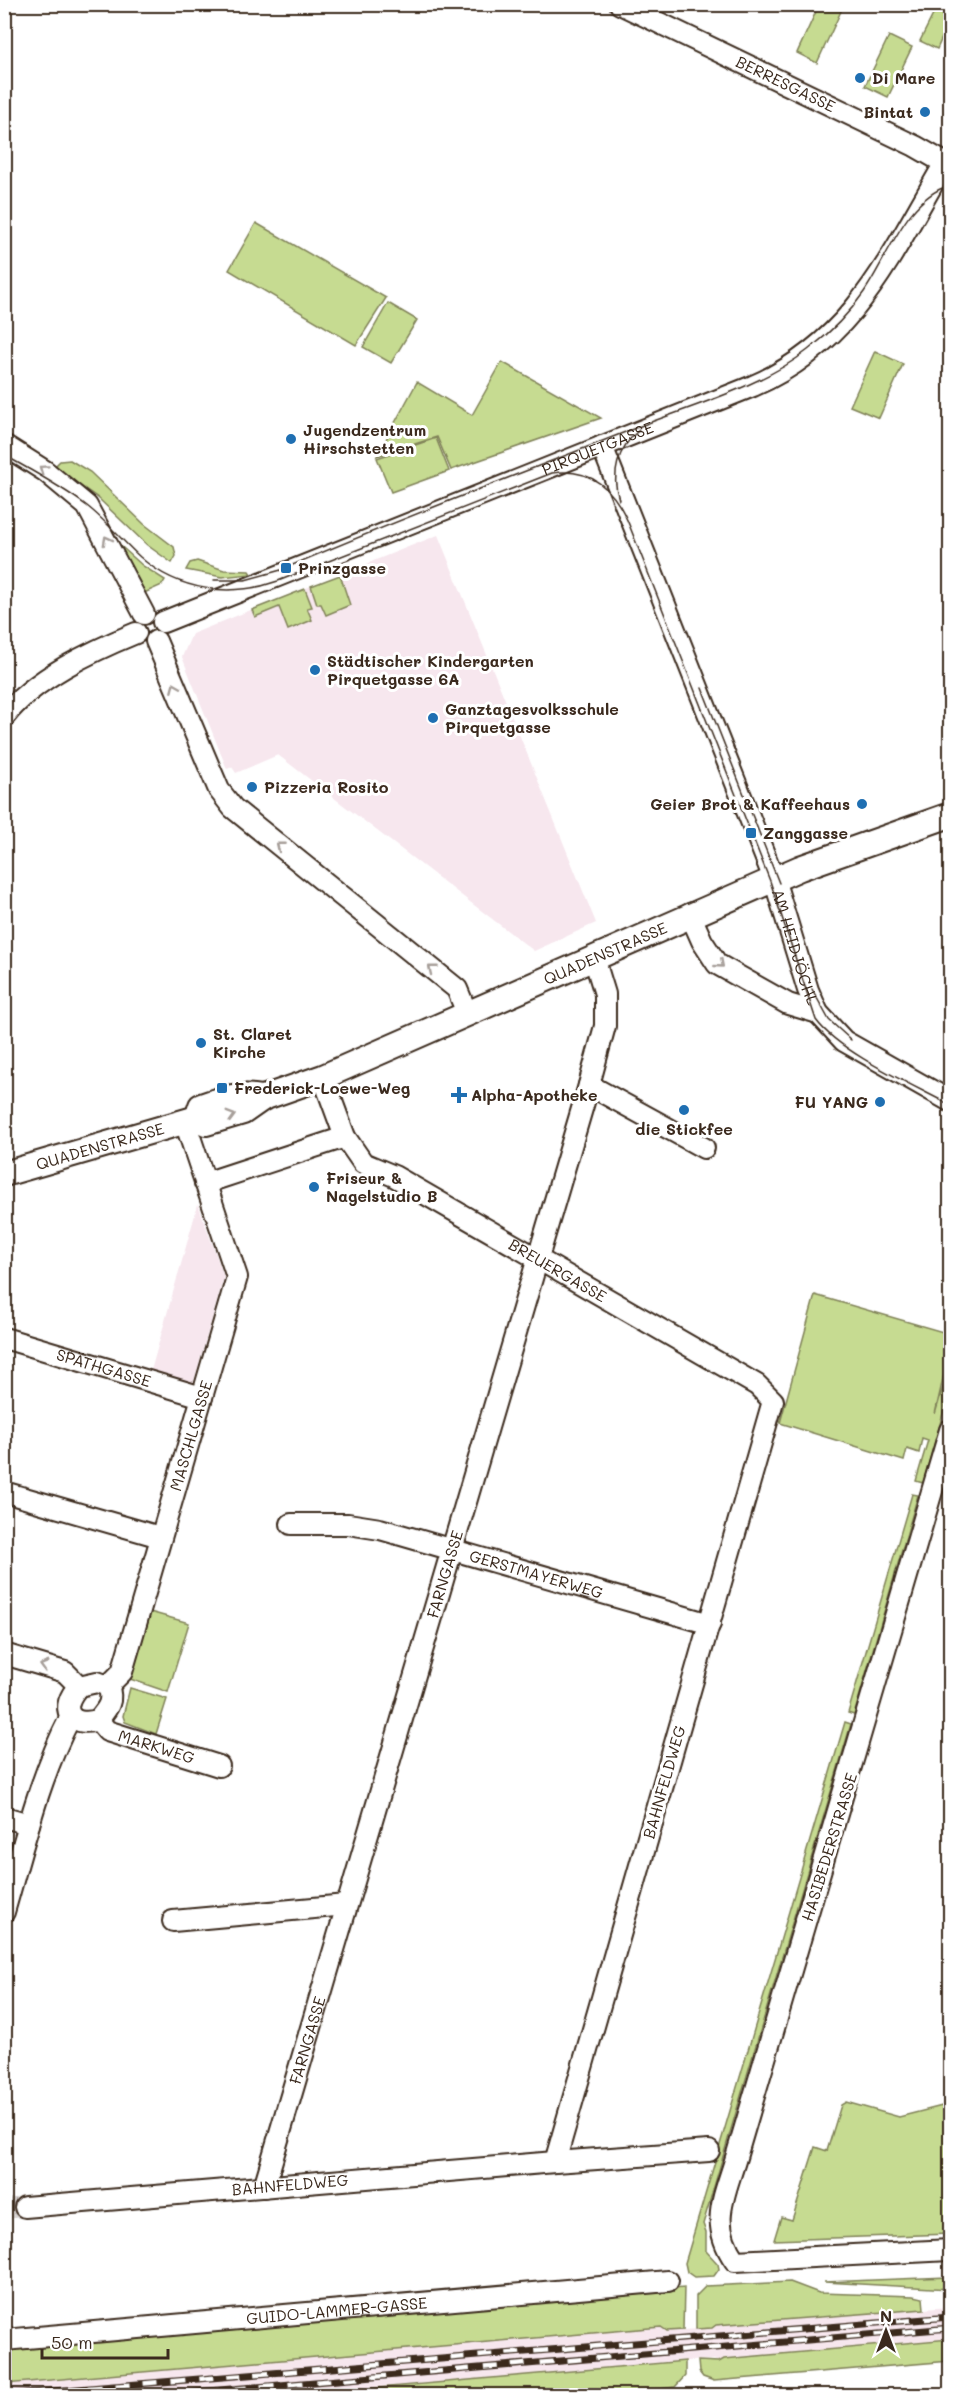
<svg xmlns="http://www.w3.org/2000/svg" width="955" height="2400" font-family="Mali,sans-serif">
  <rect width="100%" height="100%" fill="#fff"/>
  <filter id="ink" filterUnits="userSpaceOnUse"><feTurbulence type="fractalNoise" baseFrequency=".0167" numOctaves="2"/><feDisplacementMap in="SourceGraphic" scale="12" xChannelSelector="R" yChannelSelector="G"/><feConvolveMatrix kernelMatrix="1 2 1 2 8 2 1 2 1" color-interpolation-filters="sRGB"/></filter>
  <g filter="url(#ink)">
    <!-- built -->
    <g fill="#f7e7ee">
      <polygon points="438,535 596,923 534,951 278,755 236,773 232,767 227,769 182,657 192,634 263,605 273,606 271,602"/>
      <polygon points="198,1204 224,1277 193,1384 150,1374"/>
      <polygon points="950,2307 950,2339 724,2359 719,2362 714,2360 669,2362 299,2396 5,2396 5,2384 661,2327 668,2331 712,2328 716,2325"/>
    </g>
    <!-- green -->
    <g fill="#c6db91" stroke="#808258" stroke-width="1.5">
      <polygon points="819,5 833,5 842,9 817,63 797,53"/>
      <polygon points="938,5 950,5 950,20 937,49 920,41"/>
      <polygon points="889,36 912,47 888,97 865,86"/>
      <polygon points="256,223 386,298 356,345 229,270"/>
      <polygon points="388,303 417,320 391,363 363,347"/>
      <polygon points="875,351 903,364 879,418 850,406"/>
      <polygon points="502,362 601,418 451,470 437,437 377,456 417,382 472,415"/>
      <polygon points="436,438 449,471 391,492 377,458"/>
      <polygon points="70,460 90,472 144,524 174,547 176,556 172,563 147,545 98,498 54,467 60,461"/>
      <polygon points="114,540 143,566 165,580 162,585 142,594"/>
      <polygon points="197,561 224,570 249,571 251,574 222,577 186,570 190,563"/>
      <polygon points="340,575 350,605 326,615 321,604 317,604 311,586"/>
      <polygon points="305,589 312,607 307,608 312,620 288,630 279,607 255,617 252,610"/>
      <polygon points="815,1295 950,1334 950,1348 935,1414 950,1364 950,1389 923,1483 916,1481 928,1440 922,1438 919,1453 907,1449 904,1461 780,1423"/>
      <polygon points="912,1494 918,1495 854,1715 848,1713"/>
      <polygon points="150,1612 189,1623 168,1692 130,1679"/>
      <polygon points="130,1688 167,1699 156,1734 125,1722 123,1716"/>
      <polygon points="845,1722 851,1724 703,2224 706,2232 706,2251 718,2264 719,2269 714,2276 694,2277 687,2272 685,2263"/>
      <polygon points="846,2102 899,2117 950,2104 950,2234 774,2240 781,2217 792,2220 815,2147 827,2151 841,2105"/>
      <polygon points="950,2277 950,2289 824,2282 948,2277"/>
      <polygon points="790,2282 819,2293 914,2296 923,2298 924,2309 716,2325 712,2328 696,2329 696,2296 706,2286"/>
      <polygon points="684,2287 683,2330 667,2331 661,2327 5,2384 5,2349"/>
      <polygon points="950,2339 950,2361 714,2381 703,2377 699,2372 698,2361 719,2362 724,2359"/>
      <polygon points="685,2361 685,2376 675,2387 606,2396 299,2395"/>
    </g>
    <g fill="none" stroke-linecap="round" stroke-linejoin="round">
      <!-- minor-tunnel -->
      <polyline stroke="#d8d4d2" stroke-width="20" stroke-dasharray="20 10" stroke-linecap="butt" points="4,2209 25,2207"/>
      <!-- minor casing -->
      <g stroke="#3b2a1e" stroke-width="24">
        <g id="minor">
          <path id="s1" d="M 620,4 L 915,146 L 950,166"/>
          <polyline points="4,445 45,471 87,506 144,614"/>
          <path id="s2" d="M 602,446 L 774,879 L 808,990 L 818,1013 L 844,1041 L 950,1101"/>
          <path id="s3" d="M 163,622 L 753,386 C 856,341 891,254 945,163"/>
          <polyline points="156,641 219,790 233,808 457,989 467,1013"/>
          <path d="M 4,717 C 34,678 92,651 136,633"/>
          <polyline points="690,914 702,941 717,964 788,1004 818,1013"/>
          <path id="s4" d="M 323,1077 L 345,1137 L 363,1163 L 394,1176 L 757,1385 L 773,1401 L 555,2162 L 709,2151"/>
          <polyline points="589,1085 704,1148"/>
          <polyline points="205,1183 345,1137"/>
          <path id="s5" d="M 4,1338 L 202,1397"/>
          <path d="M 950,1430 L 737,2154 C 725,2196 708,2222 735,2261 L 950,2250"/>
          <polyline points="4,1492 160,1537"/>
          <path id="s6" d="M 291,1524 L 348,1524 L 380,1529 L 710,1624"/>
          <polyline points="4,1654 65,1672 79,1686"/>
          <path d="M 97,1682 L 108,1686 C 114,1701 108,1708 98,1720 C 69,1728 58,1708 79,1686 Z"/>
          <path id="s7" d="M 108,1686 L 122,1672 L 237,1277 L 185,1122"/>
          <path id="s8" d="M 98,1720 L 107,1731 L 219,1766"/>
          <polyline points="4,1817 29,1824"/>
          <path d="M 4,1912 C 23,1847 39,1777 71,1716"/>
          <polyline points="173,1921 346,1905"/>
          <path id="s9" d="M 264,2187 L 589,1085 L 605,1026 L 605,994 L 594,958"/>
          <path id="s10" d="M 25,2207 L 555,2162"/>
          <path id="s11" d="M 4,2340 L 668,2281"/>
        </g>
      </g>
      <!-- tertiary casing -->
      <g stroke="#3b2a1e" stroke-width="28">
        <g id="tertiary">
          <path d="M 197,1118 L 201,1106 C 227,1097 236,1094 263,1098"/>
          <path id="s12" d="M 4,1174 L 197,1118 L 206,1123 L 243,1112 L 263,1098 L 323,1077 L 800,868 L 950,815"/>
        </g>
      </g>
      <!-- minor -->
      <use href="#minor" stroke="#fff" stroke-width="20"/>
      <!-- tertiary -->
      <use href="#tertiary" stroke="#fff" stroke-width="24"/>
      <!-- tram -->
      <g stroke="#3b2a1e" stroke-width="1.5">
        <path d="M 4,455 C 32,471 61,486 87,506 C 106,521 122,540 140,557 C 178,591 231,598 278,581 L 552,473 C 592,467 616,491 630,527 L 770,881 L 816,1020 C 840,1053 913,1085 950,1105"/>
        <path d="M 619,500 C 611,474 617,449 639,430"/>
        <path d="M 214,580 L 245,580 L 281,570 C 400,518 523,473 643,425 C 696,405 764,385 808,350 C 830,333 849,314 864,292 C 889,256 905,199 950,185"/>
        <polyline points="702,688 779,883"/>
        <polyline points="812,989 829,1020 851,1040"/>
      </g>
      <!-- rail casing -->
      <g stroke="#3b2a1e" stroke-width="7">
        <g id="rail">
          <polyline points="4,2395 950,2317"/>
          <polyline points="149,2396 950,2328"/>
          <polyline points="770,2396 806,2393"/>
        </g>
      </g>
      <!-- rail -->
      <use href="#rail" stroke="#fff" stroke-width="4.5" stroke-dasharray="14" stroke-linecap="butt"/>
    </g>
    <!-- one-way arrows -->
    <defs><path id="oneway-chevron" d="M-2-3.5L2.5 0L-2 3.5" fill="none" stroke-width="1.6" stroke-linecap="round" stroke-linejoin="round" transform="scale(1.5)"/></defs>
    <g stroke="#a79f9a">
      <use href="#oneway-chevron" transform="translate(43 469) rotate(-145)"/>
      <use href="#oneway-chevron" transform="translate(107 540) rotate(-118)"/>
      <use href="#oneway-chevron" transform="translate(175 687) rotate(-113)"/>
      <use href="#oneway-chevron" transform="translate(280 846) rotate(-141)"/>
      <use href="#oneway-chevron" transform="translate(720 964) rotate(41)"/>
      <use href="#oneway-chevron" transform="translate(432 969) rotate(-141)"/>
      <use href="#oneway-chevron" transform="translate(231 1116) rotate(-16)"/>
      <use href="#oneway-chevron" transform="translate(44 1666) rotate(-164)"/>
    </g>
  </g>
  <!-- markers -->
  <g fill="#1f6fb2" stroke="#fff" stroke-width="2">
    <circle cx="860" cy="78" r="6"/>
    <circle cx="925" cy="112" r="6"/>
    <circle cx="291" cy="439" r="6"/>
    <rect x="280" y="562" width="12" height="12" rx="3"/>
    <circle cx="315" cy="670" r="6"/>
    <circle cx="433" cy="718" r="6"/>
    <circle cx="252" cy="787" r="6"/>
    <circle cx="862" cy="804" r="6"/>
    <rect x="745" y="827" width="12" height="12" rx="3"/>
    <circle cx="201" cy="1043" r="6"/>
    <rect x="216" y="1082" width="12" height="12" rx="3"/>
    <path d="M456 1086h6v6h6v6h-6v6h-6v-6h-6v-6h6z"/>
    <circle cx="880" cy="1102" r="6"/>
    <circle cx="684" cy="1110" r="6"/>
    <circle cx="314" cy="1187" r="6"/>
  </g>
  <g text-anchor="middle" stroke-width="6" stroke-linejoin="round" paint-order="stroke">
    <!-- poi labels -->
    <g font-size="16" font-weight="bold" fill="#3b2a1e" stroke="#fff" text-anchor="start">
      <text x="872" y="84">Di Mare</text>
      <text x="913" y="118" text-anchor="end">Bintat</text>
      <text x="303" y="436">Jugendzentrum<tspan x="303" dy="18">Hirschstetten</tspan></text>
      <text x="298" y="574">Prinzgasse</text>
      <text x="327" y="667">Städtischer Kindergarten<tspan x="327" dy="18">Pirquetgasse 6A</tspan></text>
      <text x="445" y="715">Ganztagesvolksschule<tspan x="445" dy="18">Pirquetgasse</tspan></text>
      <text x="264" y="793">Pizzeria Rosito</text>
      <text x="850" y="810" text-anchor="end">Geier Brot &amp; Kaffeehaus</text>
      <text x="763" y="839">Zanggasse</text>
      <text x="213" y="1040">St. Claret<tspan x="213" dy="18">Kirche</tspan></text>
      <text x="234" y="1094">Frederick-Loewe-Weg</text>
      <text x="471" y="1101">Alpha-Apotheke</text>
      <text x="868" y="1108" text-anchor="end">FU YANG</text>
      <text x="684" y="1135" text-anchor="middle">die Stickfee</text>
      <text x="326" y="1184">Friseur &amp;<tspan x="326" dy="18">Nagelstudio B</tspan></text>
    </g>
    <!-- street labels -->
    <g font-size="16" fill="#3b2a1e" stroke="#fff">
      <text dy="6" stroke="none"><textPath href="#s1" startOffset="184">BERRESGASSE</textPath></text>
      <text dy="6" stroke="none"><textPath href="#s3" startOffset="468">PIRQUETGASSE</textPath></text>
      <text dy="6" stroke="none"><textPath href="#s2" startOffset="537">AM HEIDJÖCHL</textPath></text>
      <text dy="6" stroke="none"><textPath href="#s12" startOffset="646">QUADENSTRASSE</textPath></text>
      <text dy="6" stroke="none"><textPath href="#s12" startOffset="100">QUADENSTRASSE</textPath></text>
      <text dy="6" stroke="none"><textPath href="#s4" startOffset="318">BREUERGASSE</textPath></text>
      <text dy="6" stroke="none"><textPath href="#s5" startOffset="104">SPÄTHGASSE</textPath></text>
      <text dy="6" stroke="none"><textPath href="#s7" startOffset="266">MASCHLGASSE</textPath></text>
      <text dy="6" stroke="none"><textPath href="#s9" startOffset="639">FARNGASSE</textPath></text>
      <text dy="6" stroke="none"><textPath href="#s6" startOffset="252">GERSTMAYERWEG</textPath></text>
      <text dy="6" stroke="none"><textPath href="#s8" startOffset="66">MARKWEG</textPath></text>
      <text transform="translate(664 1782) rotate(-74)" y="6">BAHNFELDWEG</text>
      <text transform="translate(829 1847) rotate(-73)" y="6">HASIBEDERSTRASSE</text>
      <text dy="6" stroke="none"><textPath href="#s9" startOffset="153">FARNGASSE</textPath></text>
      <text dy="6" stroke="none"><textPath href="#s10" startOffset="266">BAHNFELDWEG</textPath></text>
      <text dy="6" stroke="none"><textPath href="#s11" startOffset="334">GUIDO-LAMMER-GASSE</textPath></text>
    </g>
  </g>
  <!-- margin -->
  <rect width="955" height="2400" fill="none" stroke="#fff" stroke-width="24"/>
  <rect x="12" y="12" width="931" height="2376" fill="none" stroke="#3b2a1e" stroke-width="2" filter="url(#ink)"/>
  <!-- north arrow -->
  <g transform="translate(886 2331)" stroke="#ffffff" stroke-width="4.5" paint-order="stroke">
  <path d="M0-4.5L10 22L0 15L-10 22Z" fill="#3b2a1e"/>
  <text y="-9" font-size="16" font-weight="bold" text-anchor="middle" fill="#3b2a1e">N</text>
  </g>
  <!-- scale -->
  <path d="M42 2349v9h126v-9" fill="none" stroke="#3b2a1e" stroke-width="3"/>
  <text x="51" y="2349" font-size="18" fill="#3b2a1e" stroke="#ffffff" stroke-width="4.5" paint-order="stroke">50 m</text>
</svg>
